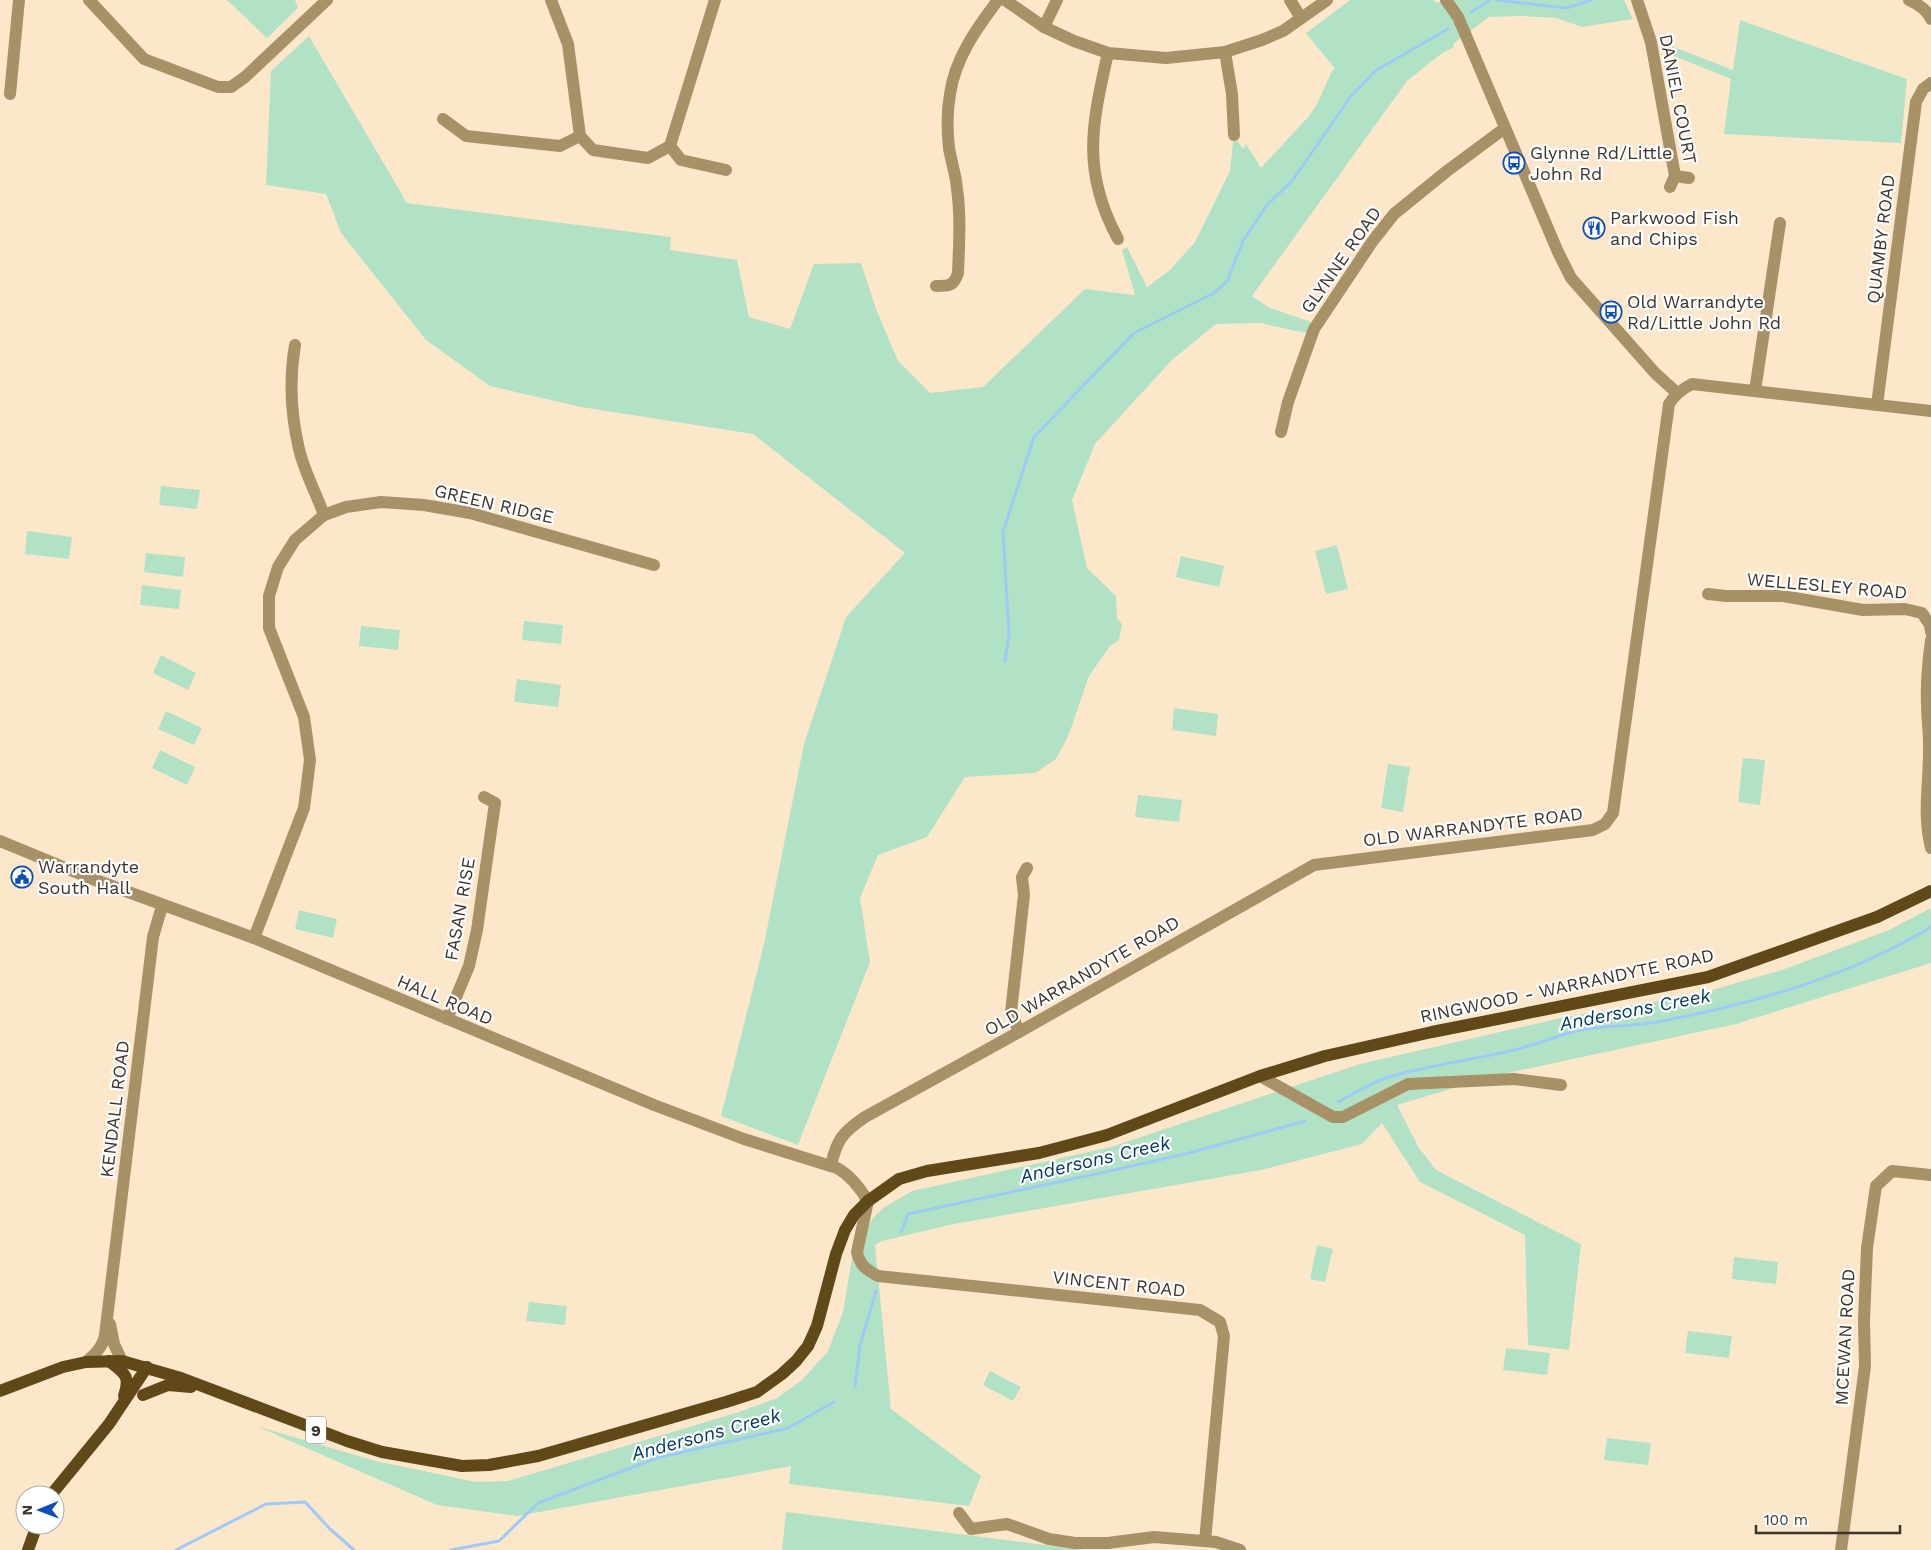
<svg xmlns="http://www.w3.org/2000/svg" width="1931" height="1550" font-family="'Work Sans',sans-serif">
  <rect width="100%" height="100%" fill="#fde7cb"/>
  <!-- green -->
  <g fill="#b2e2c5">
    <polygon points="227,0 295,0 298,8 267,38"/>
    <polygon points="1350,0 1433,0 1437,3 1444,0 1624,0 1633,19 1582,27 1556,18 1521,16 1489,17 1453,44 1454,47 1441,54 1407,81 1252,296 1268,307 1311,322 1306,333 1260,323 1216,324 1171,361 1095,444 1072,500 1087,568 1116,596 1117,618 1122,624 1119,640 1110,646 1089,676 1069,734 1056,759 1035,773 965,777 927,837 878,855 860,898 870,962 798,1145 721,1116 764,944 804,744 846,617 905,553 753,434 581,407 490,386 426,340 341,233 326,194 266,185 271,71 309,36 407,203 671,237 670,250 737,260 749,317 790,329 814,264 861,263 876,309 898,361 930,393 983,387 1085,289 1135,295 1122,250 1127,247 1147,287 1169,271 1195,242 1230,171 1233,142 1237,140 1243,149 1246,144 1261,168 1309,116 1317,104 1332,71 1335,69 1306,33"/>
    <polygon points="1740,20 1907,79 1901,143 1724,134 1731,79 1664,52 1661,42 1733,70"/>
    <polygon points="161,486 200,490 197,509 159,505"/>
    <polygon points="27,531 72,537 69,559 25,554"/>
    <polygon points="1337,545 1348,589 1326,594 1315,551"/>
    <polygon points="146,553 185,557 183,577 144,572"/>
    <polygon points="1181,556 1224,566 1219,587 1176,577"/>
    <polygon points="142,585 181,590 179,609 140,605"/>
    <polygon points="524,621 563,625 561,644 522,640"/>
    <polygon points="361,626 400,630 398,650 359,646"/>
    <polygon points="161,655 196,673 188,690 153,673"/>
    <polygon points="517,679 561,685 558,707 514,702"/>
    <polygon points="1174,708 1218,714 1216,736 1172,730"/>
    <polygon points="166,711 202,728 194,745 158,729"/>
    <polygon points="160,750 195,767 187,785 152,768"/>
    <polygon points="1743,758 1765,760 1760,805 1738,802"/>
    <polygon points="1388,764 1410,767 1403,812 1381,808"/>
    <polygon points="1138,795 1182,800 1179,822 1135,817"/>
    <polygon points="1931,908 1931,963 1736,1024 1498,1075 1397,1105 1419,1148 1436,1170 1581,1244 1569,1350 1528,1345 1525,1235 1420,1182 1382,1123 1362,1144 1261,1170 954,1224 882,1241 875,1245 891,1409 981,1476 969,1506 789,1484 791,1466 518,1516 437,1505 256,1426 376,1461 476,1482 508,1481 739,1412 777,1398 802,1380 828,1351 843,1312 852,1259 872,1219 883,1208 912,1191 1111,1147 1360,1064 1561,1018 1698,994 1782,970 1889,930"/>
    <polygon points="299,910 337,919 333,938 295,929"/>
    <polygon points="1317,1245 1333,1249 1325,1282 1310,1279"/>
    <polygon points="1734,1257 1778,1262 1776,1284 1732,1279"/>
    <polygon points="529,1302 567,1306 565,1325 526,1321"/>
    <polygon points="1688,1331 1732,1336 1729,1358 1685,1353"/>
    <polygon points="1506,1348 1550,1353 1547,1375 1503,1370"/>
    <polygon points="990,1371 1021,1387 1013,1401 983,1385"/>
    <polygon points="1607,1438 1651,1443 1648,1465 1604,1460"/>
    <polygon points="786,1512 1084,1550 782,1550"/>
  </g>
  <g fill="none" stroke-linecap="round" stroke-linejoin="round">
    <!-- stream -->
    <g stroke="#9dcbf8" stroke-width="3">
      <polyline points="1496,0 1567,8 1591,0"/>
      <polyline points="1471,12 1490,0"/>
      <polyline points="1005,661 1009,634 1003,532 1034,437 1134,333 1214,293 1227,281 1243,241 1267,205 1292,181 1351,96 1375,71 1448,29"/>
      <path d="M 1338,1102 C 1353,1094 1369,1084 1386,1078 C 1429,1065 1474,1060 1518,1049 C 1538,1044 1556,1036 1576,1031 C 1600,1025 1626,1027 1651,1023 C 1745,1006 1849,977 1931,927"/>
      <polyline points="901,1232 908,1214 1119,1169 1189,1153 1305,1121"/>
      <polyline points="855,1387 860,1345 876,1291"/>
      <polyline points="176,1550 266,1504 305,1502 330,1529 354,1550"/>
      <polyline points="451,1550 499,1541 538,1503 657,1458 788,1428 834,1402"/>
    </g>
    <!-- minor -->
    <g stroke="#a89067" stroke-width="12">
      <polyline points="89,0 144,59 218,87 231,87 245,77 327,0"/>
      <polyline points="551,0 568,44 580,136 593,150 648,158 670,146 715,0"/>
      <polyline points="1005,0 1044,27 1074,41 1108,53 1166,58 1225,52 1262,40 1283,31 1327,0"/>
      <polyline points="1290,0 1301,18"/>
      <polyline points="1446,0 1458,17 1558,252 1571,278 1655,373 1677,393"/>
      <polyline points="1637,0 1651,42 1675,176 1670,187"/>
      <path d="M 1909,0 C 1918,4 1927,10 1931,19"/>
      <polyline points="1044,27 1057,0"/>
      <polyline points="1225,52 1232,94 1234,135"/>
      <path d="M 1108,53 C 1092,124 1081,171 1118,239"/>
      <polyline points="10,94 19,0"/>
      <polyline points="443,119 466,136 560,146 580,136"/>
      <polyline points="670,146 681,160 726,170"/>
      <polyline points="1675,176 1689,178"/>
      <path d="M 936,286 C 949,286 954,286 958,273 C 959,245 961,217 957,189 C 956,175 951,161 949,148 C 947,130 947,111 950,94 C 955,58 977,28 998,0"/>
      <path d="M 295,345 C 289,380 291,415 299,449 C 304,471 316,493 324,515"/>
      <polyline points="1755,391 1780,223"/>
      <polyline points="1877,405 1916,102 1923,89 1931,83"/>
      <polyline points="1281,432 1288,402 1314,329 1372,242 1394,214 1447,171 1505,128"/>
      <polyline points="1708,594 1726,596 1783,596 1863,610 1905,609 1922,613 1930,625 1931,632"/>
      <path d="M 1931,640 C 1928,662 1926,683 1927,705 C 1927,718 1929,731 1929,744 C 1930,779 1922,813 1931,848"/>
      <path d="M 0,841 L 90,878 L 254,938 L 654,1105 L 744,1139 L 837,1168 C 850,1175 860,1188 868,1201 L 857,1252 C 860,1266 867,1270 878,1276 L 1200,1310 L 1220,1322 L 1224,1336 L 1205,1541"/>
      <polyline points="254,938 304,808 310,760 304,717 269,628 269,596 278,567 295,540 324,515 346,507 381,502 424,505 470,513 654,565"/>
      <polyline points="447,1019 469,966 477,930 495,803 484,797"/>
      <polyline points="1019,1032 1011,1012 1024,895 1022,877 1027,868"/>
      <polyline points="1260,1076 1333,1117 1343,1117 1408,1084 1514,1079 1561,1085"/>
      <path d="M 831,1165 C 837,1139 843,1132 865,1117 L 1019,1032 L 1314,865 L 1593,830 L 1605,824 L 1613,813 L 1669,404 C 1675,394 1682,389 1692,384 L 1931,411"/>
      <polyline points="110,1324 114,1344 122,1361"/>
      <path d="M 86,1362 C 95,1354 103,1347 105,1335 L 153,937 L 162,906"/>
      <polyline points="959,1513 971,1529 1007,1524 1049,1539 1075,1543 1108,1543 1154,1537 1216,1542 1240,1550"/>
      <polyline points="1841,1550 1865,1366 1864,1320 1867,1248 1876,1186 1892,1171 1931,1175"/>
    </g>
    <!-- major -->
    <g stroke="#614819" stroke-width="12">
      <path d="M 109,1361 C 124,1373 131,1375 124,1396"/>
      <polyline points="0,1391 63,1367 86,1362 122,1361 181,1378 347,1441 382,1452 462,1466 489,1465 538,1456 726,1402 757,1392 782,1374 796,1361 808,1346 817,1326 836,1254 845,1230 854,1215 868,1201 899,1179 927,1171 1039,1153 1107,1135 1260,1076 1325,1056 1432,1032 1708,977 1877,917 1931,891"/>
      <polyline points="143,1395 168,1385 191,1387"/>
      <polyline points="51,1495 109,1424 147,1367"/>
      <polyline points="28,1550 37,1525"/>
    </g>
  </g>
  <!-- icons -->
  <defs>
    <g id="bus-ring" transform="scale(1.125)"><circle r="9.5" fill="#fff" stroke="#0c4db8" stroke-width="1.5"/><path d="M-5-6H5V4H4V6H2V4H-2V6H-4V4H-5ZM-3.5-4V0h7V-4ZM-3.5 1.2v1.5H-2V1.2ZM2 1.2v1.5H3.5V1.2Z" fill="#0c4db8"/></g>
    <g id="restaurant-ring" transform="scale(1.125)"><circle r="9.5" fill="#fff" stroke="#0c4db8" stroke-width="1.5"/><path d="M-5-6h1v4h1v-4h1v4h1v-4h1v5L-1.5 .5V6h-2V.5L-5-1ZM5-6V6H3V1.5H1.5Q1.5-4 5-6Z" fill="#0c4db8"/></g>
    <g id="civic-ring" transform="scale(1.125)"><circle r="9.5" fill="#fff" stroke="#0c4db8" stroke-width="1.5"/><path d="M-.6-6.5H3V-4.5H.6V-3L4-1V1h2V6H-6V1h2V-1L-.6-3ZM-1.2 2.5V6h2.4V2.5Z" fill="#0c4db8"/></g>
  </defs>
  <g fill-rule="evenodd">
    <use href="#bus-ring" x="1514" y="163"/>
    <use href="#restaurant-ring" x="1594" y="228"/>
    <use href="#bus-ring" x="1611" y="312"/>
    <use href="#civic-ring" x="22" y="877"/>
  </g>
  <g text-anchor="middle" stroke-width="4.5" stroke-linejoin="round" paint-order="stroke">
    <!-- shield labels -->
    <rect fill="#fff" stroke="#77726a" stroke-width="1" x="306" y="1416.5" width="20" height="27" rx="4"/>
    <g font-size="16" font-weight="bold" fill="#3d352a">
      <text x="316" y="1436">9</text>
    </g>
    <!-- street labels -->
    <g font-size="18" fill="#3d352a" stroke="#fff">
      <text transform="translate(1678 99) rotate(79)" y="6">DANIEL COURT</text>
      <text transform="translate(1881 239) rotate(-83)" y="6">QUAMBY ROAD</text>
      <text transform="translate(1341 260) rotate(-55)" y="6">GLYNNE ROAD</text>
      <text transform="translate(494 504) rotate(13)" y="6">GREEN RIDGE</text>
      <text transform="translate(1827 586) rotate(5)" y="6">WELLESLEY ROAD</text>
      <text transform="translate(1473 827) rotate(-7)" y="6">OLD WARRANDYTE ROAD</text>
      <text transform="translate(460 909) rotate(-80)" y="6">FASAN RISE</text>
      <text transform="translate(1082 976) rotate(-30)" y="6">OLD WARRANDYTE ROAD</text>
      <text transform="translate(1567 986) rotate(-12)" y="6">RINGWOOD - WARRANDYTE ROAD</text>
      <text transform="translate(445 1000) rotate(23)" y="6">HALL ROAD</text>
      <text transform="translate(115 1109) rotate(-83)" y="6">KENDALL ROAD</text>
      <text transform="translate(1119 1284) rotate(6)" y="6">VINCENT ROAD</text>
      <text transform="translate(1845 1337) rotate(-87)" y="6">MCEWAN ROAD</text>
    </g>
    <!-- poi labels -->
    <g font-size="18" fill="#3d352a" stroke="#fff" text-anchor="start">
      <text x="1530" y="159">Glynne Rd/Little<tspan x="1530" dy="21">John Rd</tspan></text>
      <text x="1610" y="224">Parkwood Fish<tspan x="1610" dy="21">and Chips</tspan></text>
      <text x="1627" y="308">Old Warrandyte<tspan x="1627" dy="21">Rd/Little John Rd</tspan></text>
      <text x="38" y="873">Warrandyte<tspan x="38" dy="21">South Hall</tspan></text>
    </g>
    <!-- water labels -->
    <g font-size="19" font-style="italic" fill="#033a62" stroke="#fff">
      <text transform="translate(1635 1009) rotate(-11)" y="7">Andersons Creek</text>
      <text transform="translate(1095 1159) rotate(-13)" y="7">Andersons Creek</text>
      <text transform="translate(706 1434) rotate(-15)" y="7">Andersons Creek</text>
    </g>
  </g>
  <!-- north arrow -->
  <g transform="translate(40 1510) rotate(269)"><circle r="24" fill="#ffffff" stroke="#b1aeaa"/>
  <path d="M0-4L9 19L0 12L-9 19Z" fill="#0c4db8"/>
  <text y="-8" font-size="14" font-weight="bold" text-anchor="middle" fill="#3d352a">N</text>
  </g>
  <!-- scale -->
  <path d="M1756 1525v8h144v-8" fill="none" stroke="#3d352a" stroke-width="2.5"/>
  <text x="1764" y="1525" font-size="15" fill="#3d352a" stroke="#ffffff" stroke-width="4" paint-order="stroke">100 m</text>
</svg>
